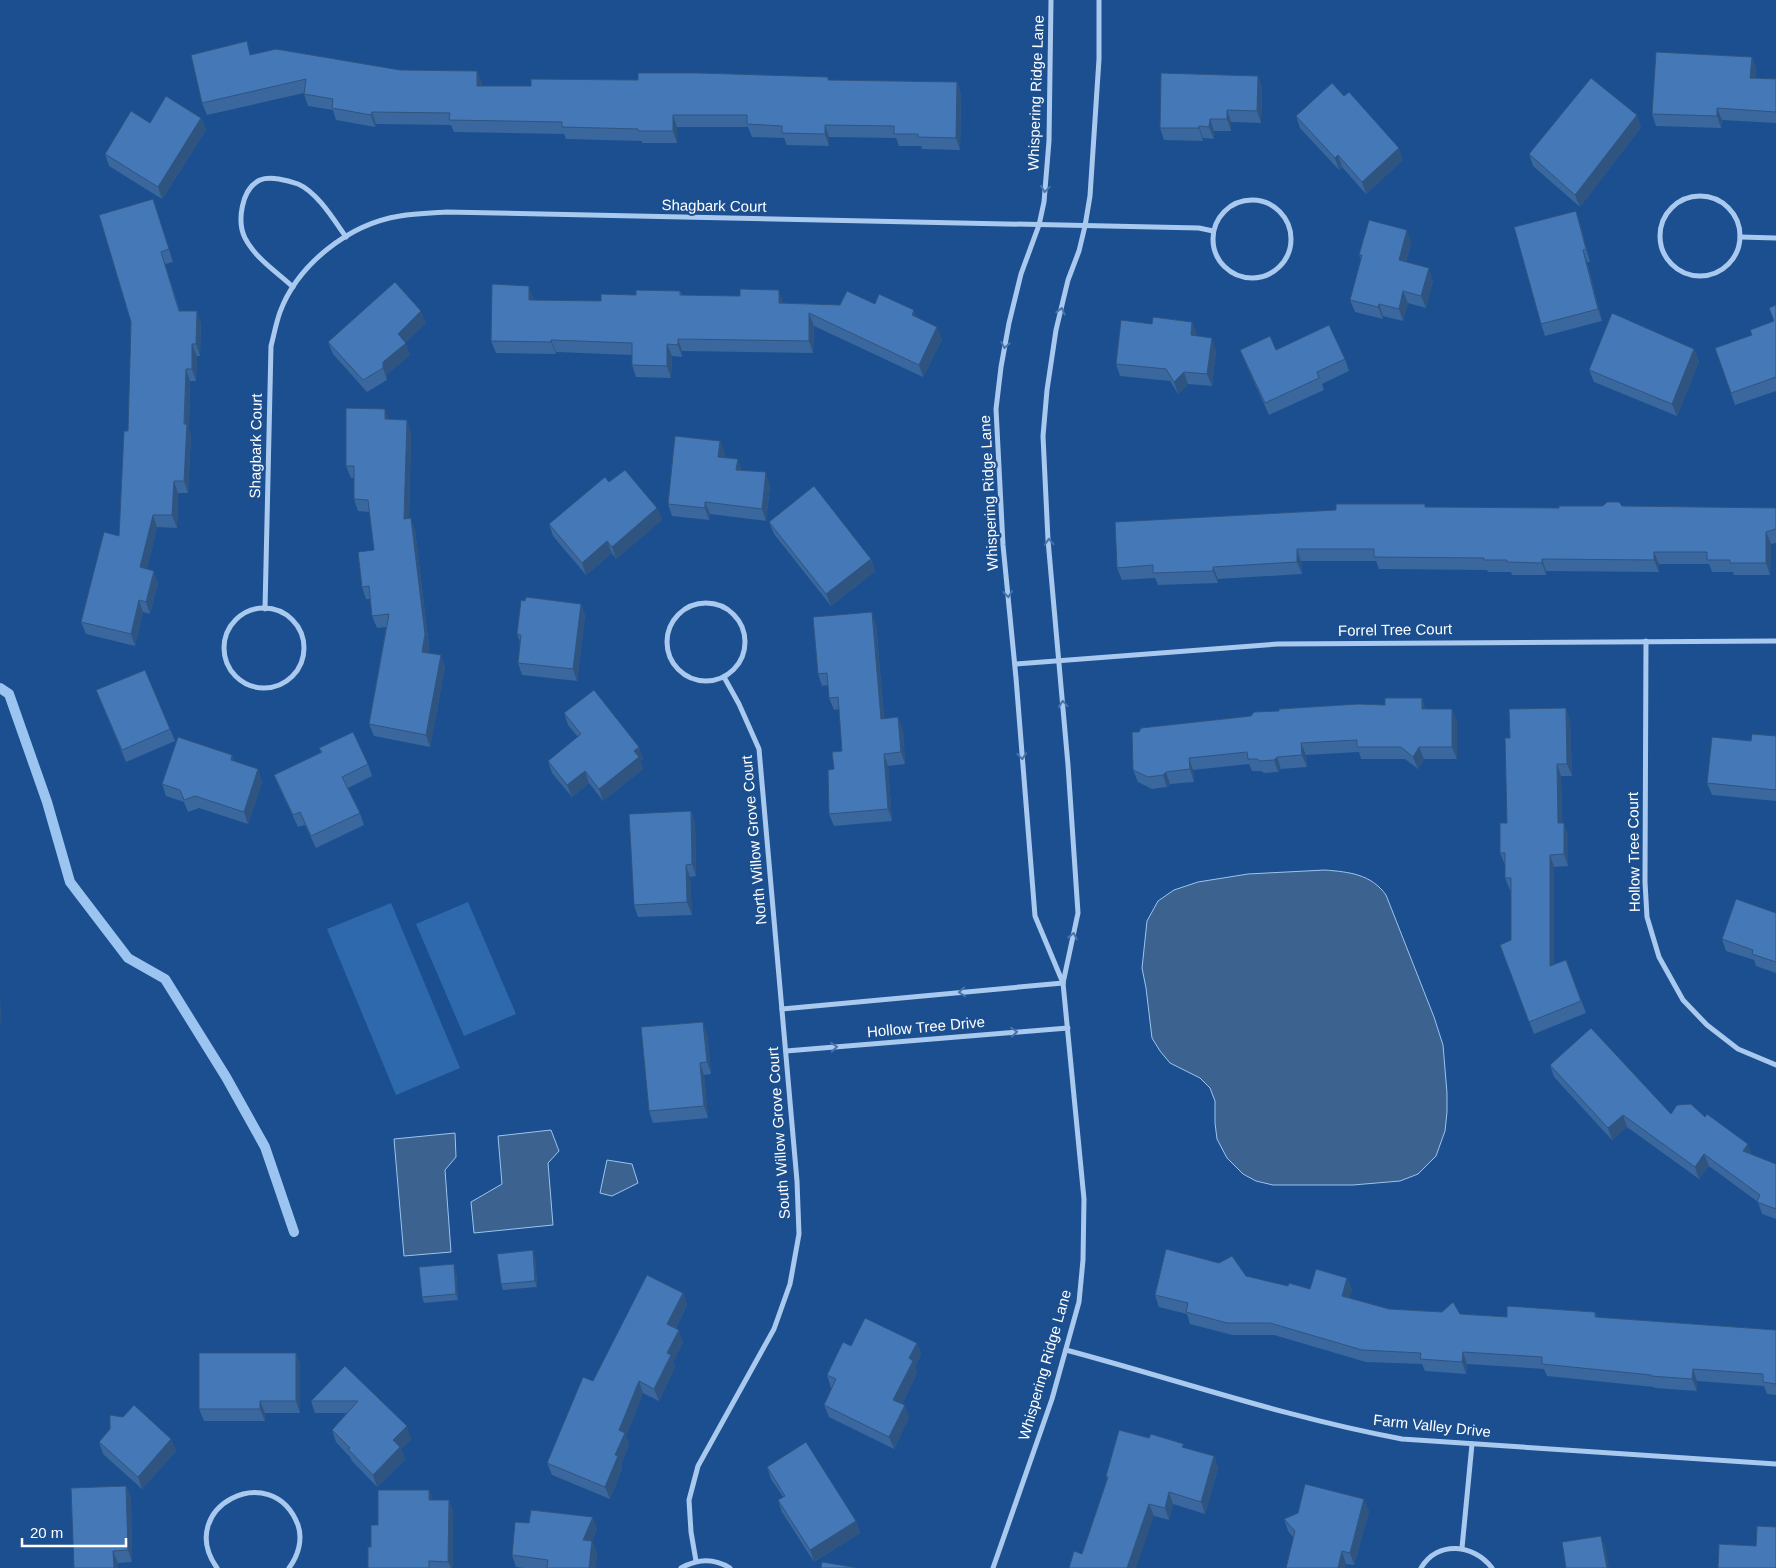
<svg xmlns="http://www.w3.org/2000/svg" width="1776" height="1568" font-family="Arial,sans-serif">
  <rect width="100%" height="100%" fill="#1b4f8f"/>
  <!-- green -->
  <g fill="#2e69ad">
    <polygon points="468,902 516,1014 464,1036 416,924"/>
    <polygon points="391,903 460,1068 396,1095 327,929"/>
  </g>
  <!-- water -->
  <g fill="#3c6290" stroke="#9cc4f0">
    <path d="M 1325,870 C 1349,872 1371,874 1386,895 L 1434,1017 L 1443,1045 L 1447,1093 L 1447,1112 L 1445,1131 L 1436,1156 L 1418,1174 L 1400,1181 L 1353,1185 L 1273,1185 L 1256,1181 L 1243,1174 L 1227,1158 L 1217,1139 L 1215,1123 L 1215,1101 L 1210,1088 L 1200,1078 L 1170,1063 L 1160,1051 L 1152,1038 L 1146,988 L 1142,968 L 1147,921 L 1158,901 L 1174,890 L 1198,882 L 1248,874 Z"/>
    <polygon points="551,1130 559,1151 548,1163 553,1225 474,1233 471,1202 502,1184 498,1136"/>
    <polygon points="455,1133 456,1157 445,1170 451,1252 404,1256 394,1139"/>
    <polygon points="607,1160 632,1164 638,1183 612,1196 600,1193"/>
  </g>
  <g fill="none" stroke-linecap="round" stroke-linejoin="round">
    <!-- stream -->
    <polyline stroke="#9cc4f0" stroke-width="10" points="0,688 9,694 47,802 70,882 128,958 165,979 226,1077 265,1147 294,1232"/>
    <!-- street -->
    <g stroke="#a9c9ee" stroke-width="5">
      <circle cx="1700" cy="236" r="40"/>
      <circle cx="1252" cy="239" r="39"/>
      <polyline points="1740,237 1776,238"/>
      <path d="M 293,287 C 278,273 255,258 245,238 C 237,222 241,189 260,180 C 270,176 287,180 298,184 C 317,192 334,220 346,237"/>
      <circle cx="706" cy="642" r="39"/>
      <circle cx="264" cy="648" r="40"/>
      <path d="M 265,609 L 271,346 C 274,335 276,323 280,312 C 298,264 349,224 400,216 C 415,213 431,213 446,212 L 1199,228 L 1213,231"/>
      <polyline points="1646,641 1645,882 1647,917 1659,957 1683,1000 1707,1025 1738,1049 1776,1065"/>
      <polyline points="1015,664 1278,644 1776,641"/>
      <polyline points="1063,983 1078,913 1068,765 1048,540 1043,436 1047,390 1056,330 1068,280 1079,251 1085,226 1090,196 1099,59 1099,0"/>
      <polyline points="782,1009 1063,983"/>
      <polyline points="786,1051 1068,1028"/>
      <path d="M 1066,1350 C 1178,1380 1288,1418 1402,1439 L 1776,1464"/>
      <polyline points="1462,1548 1472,1444"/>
      <polyline points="696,1561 691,1532 689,1500 698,1466 774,1329 790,1284 799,1234 797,1181 759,749 739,704 724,677"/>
      <path d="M 217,1568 C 174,1508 272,1457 298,1525 C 303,1540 298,1556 289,1568"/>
      <path d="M 681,1568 C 697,1559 714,1558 730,1568"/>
      <polyline points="993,1568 1052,1399 1079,1302 1083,1260 1084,1199 1063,983 1035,916 1016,678 1003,545 996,409 1001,367 1009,323 1021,274 1039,225 1044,202 1049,141 1051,0"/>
      <path d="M 1421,1568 C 1438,1540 1474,1544 1492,1568"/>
    </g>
  </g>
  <!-- wall -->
  <g fill="#3a679d">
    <polygon points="251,54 482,83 482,86 531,86 638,80 829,80 957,82 961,94 960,150 922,149 921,146 899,146 896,138 829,137 829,146 787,145 784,138 752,137 748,127 677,127 677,143 642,143 642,141 566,139 564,134 454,132 451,125 376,124 375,127 336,120 333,110 308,106 304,94 304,93 207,115 202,103"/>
    <polygon points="1752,57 1756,69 1755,79 1776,79 1776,123 1722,120 1721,128 1656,126 1652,114"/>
    <polygon points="1258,76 1262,88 1261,123 1231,122 1231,131 1214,131 1214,139 1203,138 1203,141 1164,140 1160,128"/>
    <polygon points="1296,116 1403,160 1366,194 1342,167 1339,170 1300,128"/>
    <polygon points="201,118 206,130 162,199 109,166 105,154 150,123"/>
    <polygon points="1641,127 1580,207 1533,166 1529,154"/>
    <polygon points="157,211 173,262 165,264 180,311 201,323 200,356 197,356 196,381 190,381 189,430 191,436 188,493 178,493 177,528 157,527 147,569 158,583 150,614 143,612 135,646 86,634 81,622 119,536"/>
    <polygon points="1580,223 1590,262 1587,262 1602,321 1545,336 1541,324"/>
    <polygon points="1411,242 1406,262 1433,280 1426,308 1408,303 1403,321 1383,316 1383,319 1355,312 1350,300 1361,259 1359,255"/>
    <polygon points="680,291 682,295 783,302 783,303 840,305 875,304 917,317 942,339 923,377 814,326 813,353 682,351 682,357 672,356 671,378 636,377 632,365 632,355 556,352 556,354 496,353 491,341 533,298 533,300 601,301 636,295"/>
    <polygon points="1776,305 1776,391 1735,405 1715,348 1752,336 1774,321"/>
    <polygon points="1192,322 1197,334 1196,336 1216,350 1212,386 1188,384 1178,394 1170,381 1120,376 1116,364 1152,324"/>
    <polygon points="426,323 405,343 410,355 387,374 387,380 367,392 333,354 328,342"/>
    <polygon points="1694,349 1699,361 1677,416 1594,382 1589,370"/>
    <polygon points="1240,350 1276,350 1345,359 1349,371 1322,384 1324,390 1269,415 1245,362"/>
    <polygon points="389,419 411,432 409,519 415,530 429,646 428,653 445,667 430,747 374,736 369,724 386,627 377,628 372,616 370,599 366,599 362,587 374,550 369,512 358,511 354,499 354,478 351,478 346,466"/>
    <polygon points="720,441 725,453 724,458 742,470 770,485 766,521 710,514 709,520 672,516 668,504"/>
    <polygon points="609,482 657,508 662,520 616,559 612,553 586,575 553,536 549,524"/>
    <polygon points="1622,506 1776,508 1776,543 1771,544 1770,575 1734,575 1733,572 1712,572 1709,564 1659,564 1659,572 1546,571 1546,575 1512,575 1511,572 1488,572 1487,570 1379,569 1376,561 1301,561 1302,574 1218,579 1218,583 1158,585 1155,578 1122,580 1117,568 1426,507 1559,508"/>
    <polygon points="769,522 871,559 875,571 831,606 774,534"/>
    <polygon points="581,604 585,616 577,681 522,675 518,663 520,642 517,634"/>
    <polygon points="876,624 884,718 903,729 905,764 888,766 892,821 834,826 829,814 834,769 842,751 839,709 834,710 829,698 828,685 822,686 818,674"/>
    <polygon points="96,690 170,729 175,741 126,762"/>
    <polygon points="1422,698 1425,709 1457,721 1457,759 1424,759 1418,769 1405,759 1361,759 1359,752 1306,755 1307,767 1281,769 1278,772 1264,773 1261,771 1252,771 1249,764 1193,770 1194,782 1170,784 1167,787 1152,789 1138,782 1133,770 1139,732 1385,705"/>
    <polygon points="564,713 639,747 643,759 640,761 643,769 603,801 589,783 572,797 552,773 548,761 578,737 568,725"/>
    <polygon points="1570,720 1572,776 1561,776 1562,823 1568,835 1568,866 1554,867 1554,964 1566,960 1586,1013 1534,1034 1500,945 1511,940 1511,890 1510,890 1505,878 1505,865 1500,853 1507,823 1510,738"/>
    <polygon points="1776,736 1776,801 1712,795 1707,783 1751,741"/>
    <polygon points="319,748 368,764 372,776 348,788 360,813 364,825 316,848 305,825 298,827 279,787 274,775 321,753"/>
    <polygon points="232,755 235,762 258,769 262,782 248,824 199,808 188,812 184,802 166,796 162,784"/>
    <polygon points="691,811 695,823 696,876 690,877 692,915 638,917 634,905"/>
    <polygon points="1776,913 1776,973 1756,966 1754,960 1726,951 1722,939"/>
    <polygon points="707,1034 711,1074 704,1075 708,1118 653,1123 649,1111"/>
    <polygon points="1550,1065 1671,1114 1705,1117 1752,1155 1776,1164 1776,1219 1762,1214 1758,1202 1709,1166 1699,1179 1627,1127 1612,1140 1554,1077"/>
    <polygon points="535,1256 537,1287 503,1290 501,1284"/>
    <polygon points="456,1271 458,1300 424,1303 422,1297"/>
    <polygon points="1246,1276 1288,1286 1310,1289 1347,1278 1352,1290 1349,1298 1389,1309 1507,1317 1595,1312 1597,1317 1776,1330 1776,1395 1767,1394 1764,1386 1697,1381 1697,1391 1655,1388 1654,1387 1547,1376 1544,1369 1467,1364 1466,1374 1425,1371 1422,1364 1366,1362 1274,1335 1232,1335 1190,1324 1187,1314 1159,1307 1155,1295"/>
    <polygon points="683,1293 687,1305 676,1328 683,1342 673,1362 675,1367 659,1401 643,1393 626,1436 629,1445 621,1464 622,1468 610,1499 552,1475 547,1463 593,1381"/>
    <polygon points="917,1343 921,1355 915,1367 917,1373 902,1404 909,1417 894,1449 829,1417 824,1405 832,1388 831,1388 827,1375 851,1346"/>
    <polygon points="296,1353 300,1365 300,1413 265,1413 265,1421 204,1421 199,1409"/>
    <polygon points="345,1366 411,1439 401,1449 405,1459 377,1487 352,1461 350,1457 336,1442 332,1430 347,1413 315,1413 311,1401"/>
    <polygon points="171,1439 176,1451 142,1489 103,1454 99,1442"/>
    <polygon points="1185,1448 1214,1456 1218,1468 1205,1514 1173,1504 1169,1520 1154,1516 1082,1554 1107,1480 1106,1476"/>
    <polygon points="767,1467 856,1521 860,1533 814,1562 782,1512 778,1500 783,1497 771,1479"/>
    <polygon points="126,1486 131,1498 132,1562 118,1563 118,1568 74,1568"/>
    <polygon points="429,1490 433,1500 449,1500 453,1512 453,1568 368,1568 371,1547 378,1525"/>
    <polygon points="1369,1511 1354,1565 1346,1564 1293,1537 1288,1531 1284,1519"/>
    <polygon points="529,1523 597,1529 592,1541 597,1553 595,1568 524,1568 516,1567 512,1555"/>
  </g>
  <!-- shaded-wall -->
  <g fill="#305480">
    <polygon points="1752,57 1756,69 1755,90 1750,78"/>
    <polygon points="477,71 482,83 481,98 477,86"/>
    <polygon points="1258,76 1262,88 1261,123 1257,111"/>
    <polygon points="957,82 961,94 960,150 956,138"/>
    <polygon points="1717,108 1722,120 1721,128 1717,116"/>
    <polygon points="1227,110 1231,122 1231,131 1227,119"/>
    <polygon points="372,112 376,124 375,127 371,115"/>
    <polygon points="673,115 677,127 677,143 673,131"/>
    <polygon points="1637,115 1641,127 1580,207 1575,195"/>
    <polygon points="201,118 206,130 162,199 158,187"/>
    <polygon points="1210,119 1214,131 1214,139 1209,127"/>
    <polygon points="825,125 829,137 829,146 825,134"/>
    <polygon points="1199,126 1203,138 1203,141 1199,128"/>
    <polygon points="1399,148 1403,160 1366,194 1362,182"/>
    <polygon points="1338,155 1342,167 1339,170 1335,158"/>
    <polygon points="1576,211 1580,223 1590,262 1586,249"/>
    <polygon points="1407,230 1411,242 1403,272 1399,260"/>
    <polygon points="1583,250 1587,262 1602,321 1598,309"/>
    <polygon points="161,252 165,264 183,323 179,311"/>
    <polygon points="1429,268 1433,280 1426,308 1421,296"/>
    <polygon points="529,286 533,298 533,312 529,300"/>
    <polygon points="779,290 783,302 783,315 779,303"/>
    <polygon points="1403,291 1408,303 1403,321 1399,309"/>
    <polygon points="1379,304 1383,316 1383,319 1378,307"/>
    <polygon points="914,310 918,322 912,315"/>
    <polygon points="197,311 201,323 200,356 196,344"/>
    <polygon points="421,311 426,323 402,346 398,334"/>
    <polygon points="809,313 814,326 813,353 809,341"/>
    <polygon points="1192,322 1197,334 1195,348 1191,335"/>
    <polygon points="937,327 942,339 923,377 919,365"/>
    <polygon points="1212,338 1216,350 1212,386 1207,374"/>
    <polygon points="678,339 682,351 682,357 678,345"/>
    <polygon points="551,340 556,352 556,354 551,342"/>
    <polygon points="406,343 410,355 387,374 387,380 383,368 383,362"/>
    <polygon points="192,344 197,356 196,381 192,369"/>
    <polygon points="667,344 672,356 671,378 667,366"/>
    <polygon points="1694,349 1699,361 1677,416 1672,404"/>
    <polygon points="186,369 190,381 189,430 191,436 188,493 184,481"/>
    <polygon points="1184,372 1188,384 1178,394 1174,382"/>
    <polygon points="385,409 390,421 385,419"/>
    <polygon points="407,420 411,432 409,531 404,519"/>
    <polygon points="720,441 725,453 723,469 718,457"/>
    <polygon points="738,459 742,471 736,470"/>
    <polygon points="766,472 770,485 766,521 762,509"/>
    <polygon points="174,481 178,493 177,528 172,515"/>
    <polygon points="705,502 710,514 709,520 705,508"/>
    <polygon points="657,508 662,520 616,559 612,547"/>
    <polygon points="153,515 157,527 145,579 140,567"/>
    <polygon points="411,518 415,530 429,646 426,664 422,652"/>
    <polygon points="1766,532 1771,544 1770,575 1766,563"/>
    <polygon points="607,541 612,553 586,575 582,563"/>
    <polygon points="1297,549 1301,561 1302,574 1297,562"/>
    <polygon points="1654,552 1659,564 1659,572 1654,560"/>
    <polygon points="871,559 875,571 831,606 826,594"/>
    <polygon points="1542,559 1546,571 1546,575 1542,563"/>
    <polygon points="1213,567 1218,579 1218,583 1213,571"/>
    <polygon points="154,571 158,583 150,614 146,602"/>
    <polygon points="139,600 143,612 135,646 131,634"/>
    <polygon points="581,604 585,616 577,681 573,669"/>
    <polygon points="872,612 876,624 885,731 881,719"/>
    <polygon points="441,655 445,667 430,747 426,735"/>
    <polygon points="1422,698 1426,710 1422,709"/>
    <polygon points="1566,708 1570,720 1572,776 1567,764"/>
    <polygon points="1452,709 1457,721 1457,759 1452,747"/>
    <polygon points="898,717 903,729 905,764 901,752"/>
    <polygon points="1301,743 1306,755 1307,767 1302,755"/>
    <polygon points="639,747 643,759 640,761 643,769 603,801 599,789 634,751"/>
    <polygon points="1419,747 1424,759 1418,769 1413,757"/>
    <polygon points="884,754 888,766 892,821 888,809"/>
    <polygon points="232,755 237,767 231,760"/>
    <polygon points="1277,757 1281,769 1278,772 1274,760"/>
    <polygon points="1189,758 1193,770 1194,782 1190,769"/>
    <polygon points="1557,764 1561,776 1563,835 1558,823"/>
    <polygon points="258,769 262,782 248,824 244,812"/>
    <polygon points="585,771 589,783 572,797 567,785"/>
    <polygon points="1166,772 1170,784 1167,787 1163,775"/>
    <polygon points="691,811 695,823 696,876 692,864"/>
    <polygon points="1564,823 1568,835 1568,866 1564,854"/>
    <polygon points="1550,855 1554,867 1554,978 1550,966"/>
    <polygon points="686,865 690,877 692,915 687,902"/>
    <polygon points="0,995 2,1026 0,1020"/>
    <polygon points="703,1022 707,1034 711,1074 707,1062"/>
    <polygon points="700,1063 704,1075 708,1118 704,1106"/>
    <polygon points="1623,1115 1627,1127 1612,1140 1608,1128"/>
    <polygon points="1748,1144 1753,1156 1743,1151"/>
    <polygon points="1704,1154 1709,1166 1699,1179 1695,1167"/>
    <polygon points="533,1250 535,1256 537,1287 535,1281"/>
    <polygon points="454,1264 456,1271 458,1300 456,1294"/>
    <polygon points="1347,1278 1352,1290 1347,1308 1342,1296"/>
    <polygon points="683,1293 687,1305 672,1336 667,1324"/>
    <polygon points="679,1330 683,1342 673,1362 675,1367 659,1401 654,1389 667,1353"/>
    <polygon points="917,1343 921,1355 915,1367 917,1373 898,1412 893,1400 909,1358"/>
    <polygon points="1463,1352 1467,1364 1466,1374 1462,1362"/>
    <polygon points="296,1353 300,1365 300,1413 296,1401"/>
    <polygon points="1693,1369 1697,1381 1697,1391 1692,1379"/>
    <polygon points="639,1381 643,1393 626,1436 629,1445 621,1464 622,1468 610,1499 605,1487 615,1455 619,1430"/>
    <polygon points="260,1401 265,1413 265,1421 260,1409"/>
    <polygon points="905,1405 909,1417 894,1449 889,1437"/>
    <polygon points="407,1426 411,1439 401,1449 405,1459 377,1487 373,1475 393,1440"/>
    <polygon points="171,1439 176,1451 142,1489 138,1477"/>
    <polygon points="1214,1456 1218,1468 1205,1514 1201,1502"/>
    <polygon points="126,1486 131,1498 132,1562 128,1550"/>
    <polygon points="429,1490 434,1502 429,1500"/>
    <polygon points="1169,1492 1173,1504 1169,1520 1165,1508"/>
    <polygon points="1364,1499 1369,1511 1354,1565 1350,1553"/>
    <polygon points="449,1500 453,1512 453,1568 451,1568 448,1562"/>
    <polygon points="1149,1504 1154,1516 1136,1568 1127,1568"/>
    <polygon points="593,1517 597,1529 588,1552 583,1540"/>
    <polygon points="856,1521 860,1533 814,1562 810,1550"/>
    <polygon points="1601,1536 1606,1548 1609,1568 1607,1568"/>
    <polygon points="592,1541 597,1553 595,1568 589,1568"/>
    <polygon points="113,1551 118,1563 118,1568 114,1568"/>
    <polygon points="1342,1551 1346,1564 1345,1568 1338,1568"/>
  </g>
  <!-- building -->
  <g fill="#4478b7" stroke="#305480">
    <polygon points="247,41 250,55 276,49 400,70 477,71 477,86 531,86 531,79 638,80 638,73 700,73 828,77 828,80 957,82 956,138 918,137 918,134 894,134 894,126 825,125 825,134 782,133 782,126 747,124 747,115 673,115 673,131 638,131 638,129 562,127 562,122 449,120 450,113 372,112 371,115 332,108 333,99 304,94 306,79 202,103 191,55"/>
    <polygon points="1656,52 1752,57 1750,78 1776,79 1776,112 1717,108 1717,116 1652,114"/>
    <polygon points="1161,73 1258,76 1257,111 1227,110 1227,119 1210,119 1209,127 1199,126 1199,128 1160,128"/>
    <polygon points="1591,78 1637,115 1575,195 1529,154"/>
    <polygon points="1332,83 1344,96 1349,92 1399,148 1362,182 1338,155 1335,158 1296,116"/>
    <polygon points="166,96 201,118 158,187 105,154 131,111 150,123"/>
    <polygon points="153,199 169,249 161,252 179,311 197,311 196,344 192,344 192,369 186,369 184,424 187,424 184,481 174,481 172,515 153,515 140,567 154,571 146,602 139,600 131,634 81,622 104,532 119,536 124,431 128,431 131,322 99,215"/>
    <polygon points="1576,211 1586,249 1583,250 1598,309 1541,324 1514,227"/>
    <polygon points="1369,220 1407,230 1399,260 1429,268 1421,296 1403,291 1399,309 1379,304 1378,307 1350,300 1362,255 1359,255"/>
    <polygon points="395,282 421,311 398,334 406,343 383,362 383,368 363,380 328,342"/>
    <polygon points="492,284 529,286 529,300 601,301 601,294 636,295 636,290 680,291 680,295 740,296 740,289 779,290 779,303 840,305 847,291 875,304 879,294 914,310 912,315 937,327 919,365 809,313 809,341 678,339 678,345 667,344 667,366 632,365 632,343 551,340 551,342 491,341"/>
    <polygon points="1776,305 1776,377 1731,393 1715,348 1752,335 1750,330 1774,321 1769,308"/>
    <polygon points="1612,313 1694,349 1672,404 1589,370"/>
    <polygon points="1153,317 1192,322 1191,335 1212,338 1207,374 1184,372 1174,382 1166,369 1116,364 1121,320 1152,324"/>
    <polygon points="1329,325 1345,359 1317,372 1319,378 1265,403 1240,350 1270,336 1276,350"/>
    <polygon points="346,408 385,409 385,419 407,420 404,519 411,518 425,634 422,652 441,655 426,735 369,724 389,614 372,616 369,586 362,587 358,552 374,550 368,500 354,499 354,466 346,466"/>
    <polygon points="675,436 720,441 718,457 738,459 736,470 766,472 762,509 705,502 705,508 668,504"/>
    <polygon points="625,470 657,508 612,547 607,541 582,563 549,524 605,477 609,482"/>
    <polygon points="814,486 871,559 826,594 769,522"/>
    <polygon points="1607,502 1619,502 1622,506 1776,508 1776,529 1766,532 1766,563 1730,563 1730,560 1707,560 1707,552 1654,552 1654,560 1542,559 1542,563 1507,562 1507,560 1484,560 1484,558 1374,557 1374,549 1297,549 1297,562 1213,567 1213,571 1153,573 1153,565 1117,568 1115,522 1336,510 1336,504 1425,504 1425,507 1559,508 1559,506 1603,506"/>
    <polygon points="526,597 581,604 573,669 518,663 521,635 517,634 521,600 525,601"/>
    <polygon points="872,612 881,719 898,717 901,752 884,754 888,809 829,814 828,770 834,769 832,752 842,751 838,697 829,698 827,673 818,674 813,617"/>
    <polygon points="145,670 170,729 122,750 96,690"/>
    <polygon points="594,690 639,747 634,751 639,757 599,789 585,771 567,785 548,761 581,734 564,713"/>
    <polygon points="1385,698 1422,698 1422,709 1452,709 1452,747 1419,747 1413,757 1401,747 1357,747 1357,740 1301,743 1302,755 1277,757 1274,760 1260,761 1257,759 1248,759 1247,752 1189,758 1190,769 1166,772 1163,775 1148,777 1133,770 1132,732 1139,732 1141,728 1251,716 1254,712 1279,711 1279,709 1358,704 1385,705"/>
    <polygon points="1566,708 1567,764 1557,764 1558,823 1564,823 1564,854 1550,855 1550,966 1566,960 1581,1001 1529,1022 1500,945 1511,940 1511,878 1505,878 1505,853 1500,853 1500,823 1507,823 1505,738 1510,738 1509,709"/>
    <polygon points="353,732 368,764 342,777 360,813 311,836 300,812 293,815 274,775 322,752 319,748"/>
    <polygon points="1752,734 1776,736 1776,790 1707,783 1712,737 1751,741"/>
    <polygon points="178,737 232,755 231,760 258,769 244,812 195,796 184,800 180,790 162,784"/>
    <polygon points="691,811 692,864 686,865 687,902 634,905 629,814"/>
    <polygon points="1736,899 1776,913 1776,962 1752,954 1753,950 1722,939"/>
    <polygon points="703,1022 707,1062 700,1063 704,1106 649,1111 641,1027"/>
    <polygon points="1591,1028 1671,1114 1677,1105 1691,1104 1705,1117 1707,1114 1748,1144 1743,1151 1776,1164 1776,1209 1757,1202 1760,1195 1704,1154 1695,1167 1623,1115 1608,1128 1550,1065"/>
    <polygon points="1166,1249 1219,1263 1232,1256 1246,1276 1288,1286 1289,1283 1310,1289 1316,1269 1347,1278 1342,1296 1389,1309 1442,1312 1453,1302 1460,1314 1507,1317 1507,1306 1595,1312 1595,1317 1776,1330 1776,1384 1763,1382 1763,1374 1693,1369 1692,1379 1651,1376 1651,1375 1542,1364 1542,1357 1463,1352 1462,1362 1420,1359 1421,1353 1362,1350 1270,1323 1227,1323 1186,1312 1188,1303 1155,1295"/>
    <polygon points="533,1250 535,1281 501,1284 497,1254"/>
    <polygon points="454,1264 456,1294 422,1297 419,1267"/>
    <polygon points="647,1275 683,1293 667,1324 679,1330 667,1353 671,1355 654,1389 639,1381 619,1430 625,1433 615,1455 618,1456 605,1487 547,1463 583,1377 593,1381"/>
    <polygon points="865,1318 917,1343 909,1358 913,1361 893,1400 905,1405 889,1437 824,1405 836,1379 827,1375 843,1342 851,1346"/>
    <polygon points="199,1353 296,1353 296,1401 260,1401 260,1409 199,1409"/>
    <polygon points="345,1366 407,1426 393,1440 400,1447 373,1475 348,1449 350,1448 332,1430 358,1401 311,1401"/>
    <polygon points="134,1405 171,1439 138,1477 99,1442 110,1429 110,1415 123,1417"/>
    <polygon points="1119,1430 1149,1438 1151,1434 1184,1444 1182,1447 1214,1456 1201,1502 1169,1492 1165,1508 1149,1504 1127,1568 1069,1568 1074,1551 1082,1554 1108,1477 1106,1476"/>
    <polygon points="806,1442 856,1521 810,1550 778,1500 785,1496 767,1467"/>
    <polygon points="1305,1484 1364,1499 1350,1553 1342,1551 1338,1568 1286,1568 1295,1531 1284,1519 1298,1513"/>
    <polygon points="126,1486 128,1550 113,1551 114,1568 74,1568 71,1488"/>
    <polygon points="378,1490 429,1490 429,1500 449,1500 448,1562 429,1561 429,1568 368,1568 368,1547 371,1547 371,1525 378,1525"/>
    <polygon points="531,1510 593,1517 583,1540 592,1541 589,1568 547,1568 548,1560 512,1555 515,1522 529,1523"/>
    <polygon points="1757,1526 1776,1527 1776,1568 1718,1568 1719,1544 1756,1546"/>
    <polygon points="1601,1536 1607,1568 1566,1568 1562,1542"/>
    <polygon points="822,1562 858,1568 821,1568"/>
  </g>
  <!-- one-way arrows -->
  <defs><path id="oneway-chevron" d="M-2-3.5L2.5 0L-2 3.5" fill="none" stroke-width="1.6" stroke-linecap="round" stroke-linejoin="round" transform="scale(1.25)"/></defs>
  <g stroke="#4674ac">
    <use href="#oneway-chevron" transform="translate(1045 189) rotate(97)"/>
    <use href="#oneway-chevron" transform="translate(1061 311) rotate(-76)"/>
    <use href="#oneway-chevron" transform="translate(1005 345) rotate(100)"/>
    <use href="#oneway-chevron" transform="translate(1049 542) rotate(-94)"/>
    <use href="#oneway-chevron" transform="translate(1008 594) rotate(84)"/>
    <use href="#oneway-chevron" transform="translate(1063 704) rotate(-95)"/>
    <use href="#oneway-chevron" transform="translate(1022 756) rotate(86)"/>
    <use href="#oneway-chevron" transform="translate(1073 936) rotate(-78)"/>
    <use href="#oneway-chevron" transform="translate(962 992) rotate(175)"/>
    <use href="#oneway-chevron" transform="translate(1014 1032) rotate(-5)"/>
    <use href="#oneway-chevron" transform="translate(834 1047) rotate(-5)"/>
  </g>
  <g text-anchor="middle" stroke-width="4.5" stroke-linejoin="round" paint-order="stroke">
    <!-- street labels -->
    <g font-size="15" fill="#fff" stroke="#1b4f8f">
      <text transform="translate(1036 93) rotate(-88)" y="5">Whispering Ridge Lane</text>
      <text transform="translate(714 206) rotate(1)" y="5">Shagbark Court</text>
      <text transform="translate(256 446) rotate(-89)" y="5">Shagbark Court</text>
      <text transform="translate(989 493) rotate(-93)" y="5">Whispering Ridge Lane</text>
      <text transform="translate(1395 630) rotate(-1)" y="5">Forrel Tree Court</text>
      <text transform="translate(754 840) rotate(-95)" y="5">North Willow Grove Court</text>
      <text transform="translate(1634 852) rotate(-91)" y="5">Hollow Tree Court</text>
      <text transform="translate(926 1027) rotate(-5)" y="5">Hollow Tree Drive</text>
      <text transform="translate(779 1133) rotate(-94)" y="5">South Willow Grove Court</text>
      <text transform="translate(1045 1365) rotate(-74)" y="5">Whispering Ridge Lane</text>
      <text transform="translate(1432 1426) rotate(6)" y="5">Farm Valley Drive</text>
    </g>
  </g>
  <!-- scale -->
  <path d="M22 1538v8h104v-8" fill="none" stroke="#ffffff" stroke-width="2.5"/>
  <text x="30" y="1538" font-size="15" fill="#ffffff" stroke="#1b4f8f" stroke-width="4" paint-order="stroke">20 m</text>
</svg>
